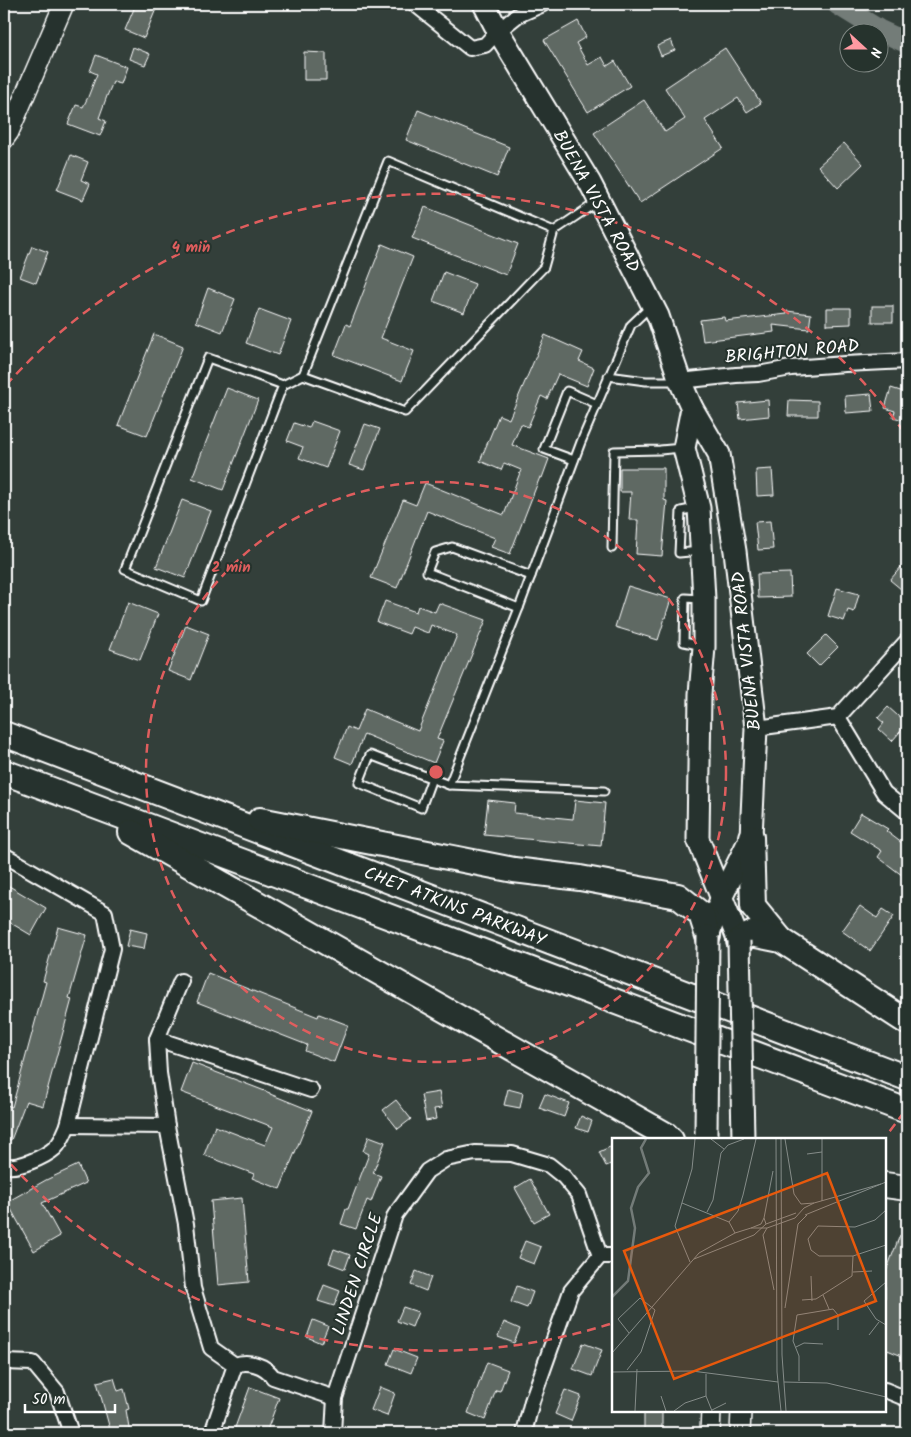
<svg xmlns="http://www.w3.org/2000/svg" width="911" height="1437" font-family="Kalam,sans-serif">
  <rect width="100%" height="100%" fill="#333f3a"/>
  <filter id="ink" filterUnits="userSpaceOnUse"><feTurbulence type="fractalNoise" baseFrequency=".02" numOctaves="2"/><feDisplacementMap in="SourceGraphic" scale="10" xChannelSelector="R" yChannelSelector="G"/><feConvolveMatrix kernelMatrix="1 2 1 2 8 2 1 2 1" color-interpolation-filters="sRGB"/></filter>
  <g filter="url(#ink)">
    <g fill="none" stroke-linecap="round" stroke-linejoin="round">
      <!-- river -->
      <polyline stroke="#737b78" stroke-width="21" points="837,4 879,30 907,43"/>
    </g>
    <!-- building -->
    <g fill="#5f6964" stroke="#fff">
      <polygon points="136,4 158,4 144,38 125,30"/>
      <polygon points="578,21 586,37 576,43 588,65 602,57 607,66 615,61 630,86 588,112 544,40"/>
      <polygon points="671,40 675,50 661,56 657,46"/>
      <polygon points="133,47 150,54 145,65 129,59"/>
      <polygon points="725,48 761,103 747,112 738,98 705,120 723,148 640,203 594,133 644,100 665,132 685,119 665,88"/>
      <polygon points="304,52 326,53 326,80 304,80"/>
      <polygon points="96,55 127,67 121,84 113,82 107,96 99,118 106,121 100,136 68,124 76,105 83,107 88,97 97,74 90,71"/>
      <polygon points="418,110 509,147 497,177 406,140"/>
      <polygon points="844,143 863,164 838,188 818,166"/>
      <polygon points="71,155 88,162 81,180 90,184 83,200 57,190"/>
      <polygon points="425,207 518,244 506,275 412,238"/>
      <polygon points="382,244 413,257 381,338 414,351 402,381 334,355 346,324 350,326"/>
      <polygon points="32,246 48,252 36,283 20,277"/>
      <polygon points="444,272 475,284 464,313 433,301"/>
      <polygon points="208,288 235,299 222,332 196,322"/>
      <rect x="872" y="306" width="21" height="16"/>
      <polygon points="827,308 851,308 851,324 827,325"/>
      <polygon points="259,309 291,321 278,355 246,343"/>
      <polygon points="787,311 811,314 809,329 773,325 774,332 703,341 700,320 724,317 725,321 787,314"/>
      <polygon points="154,334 183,346 147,436 118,425"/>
      <polygon points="545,335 583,352 579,361 594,368 587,386 558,374 547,399 541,396 528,427 521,424 512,445 549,459 542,478 540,477 510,554 491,547 495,538 427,511 397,588 371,578 403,500 416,505 425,483 504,515 521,470 504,463 501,470 480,461 499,415 509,419"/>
      <polygon points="227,388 258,400 223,490 192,478"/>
      <polygon points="891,388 907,393 907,421 893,417 895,411 885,408"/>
      <polygon points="871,394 873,411 846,413 845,396"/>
      <polygon points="768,400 769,416 740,419 738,403"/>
      <polygon points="789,400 818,401 818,416 788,416"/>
      <polygon points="312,421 340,431 326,468 299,458 303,447 287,441 294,423 309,428"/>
      <polygon points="365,424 380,429 364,470 349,465"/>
      <polygon points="620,468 664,468 664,500 667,501 662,556 636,554 638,520 629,520 631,492 620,492"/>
      <polygon points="772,469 774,495 757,496 756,470"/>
      <polygon points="182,500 211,511 185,578 156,567"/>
      <polygon points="770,521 773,549 758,550 755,522"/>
      <polygon points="907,560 907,594 890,580"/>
      <polygon points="790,573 791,597 758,598 757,574"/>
      <polygon points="628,586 671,599 658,640 615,627"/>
      <polygon points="837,588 859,594 854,612 848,610 844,621 828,616"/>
      <polygon points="385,601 416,612 418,606 435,612 439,603 486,620 437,739 443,741 434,763 364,734 352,764 335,757 347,727 356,731 365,709 418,731 457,635 431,625 428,633 412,627 409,634 377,622"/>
      <polygon points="128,602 158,614 140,660 110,649"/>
      <polygon points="186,625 209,634 191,680 168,671"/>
      <polygon points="826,635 838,647 819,666 807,654"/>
      <polygon points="888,707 907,724 892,741 879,729 884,723 878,718"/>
      <polygon points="488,800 515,803 514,813 573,819 575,800 605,803 601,846 484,835"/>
      <polygon points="861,813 888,829 886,831 907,847 907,879 878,857 882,851 850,831"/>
      <polygon points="4,883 46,908 31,935 4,919"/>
      <polygon points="860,906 877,918 883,909 894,916 870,951 842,931"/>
      <polygon points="58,927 87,935 69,998 72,999 43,1106 26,1101 11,1140 4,1137 4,1104 12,1107 46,982 43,981"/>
      <polygon points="130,929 147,933 144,949 126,946"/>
      <polygon points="208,973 318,1017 319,1014 348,1025 334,1062 305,1051 307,1045 197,1002"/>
      <polygon points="192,1063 270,1093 270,1094 312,1111 280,1189 252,1178 254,1174 204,1155 215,1126 265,1145 273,1127 181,1092"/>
      <polygon points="508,1089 523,1093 520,1108 504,1105"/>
      <polygon points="439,1092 442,1108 434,1109 436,1119 426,1121 421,1095"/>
      <polygon points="545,1094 569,1103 564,1117 539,1108"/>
      <polygon points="396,1100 411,1119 398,1129 383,1110"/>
      <polygon points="581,1116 592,1121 588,1132 576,1128"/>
      <polygon points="369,1136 385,1142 373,1173 381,1176 371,1202 367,1200 356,1229 341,1224 346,1209 348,1209 369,1154 363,1151"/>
      <polygon points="614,1145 614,1163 606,1166 599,1152"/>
      <polygon points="78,1165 86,1183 42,1203 60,1236 34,1251 7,1202 46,1180"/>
      <polygon points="530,1179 549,1214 534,1222 515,1188"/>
      <polygon points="242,1198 249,1282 218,1285 211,1201"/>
      <polygon points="900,1235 907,1238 907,1358 885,1349 885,1274"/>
      <polygon points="525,1241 541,1247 534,1264 518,1258"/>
      <polygon points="334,1249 350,1255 345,1269 329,1263"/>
      <polygon points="416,1271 431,1277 426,1291 411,1285"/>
      <polygon points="324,1285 340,1291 334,1306 318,1301"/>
      <polygon points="517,1286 533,1292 527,1308 511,1302"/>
      <polygon points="403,1307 418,1312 412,1327 397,1321"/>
      <polygon points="313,1320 328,1326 321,1343 307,1337"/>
      <polygon points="504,1322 520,1329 514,1343 498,1337"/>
      <polygon points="583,1343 602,1350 592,1376 573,1369"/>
      <polygon points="394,1349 417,1358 411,1373 388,1364"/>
      <polygon points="487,1362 508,1370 500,1391 496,1390 485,1420 468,1413"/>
      <polygon points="114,1378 118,1391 124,1389 129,1409 126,1410 130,1433 111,1433 97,1382"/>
      <polygon points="250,1387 279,1398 266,1433 233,1433"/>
      <polygon points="380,1387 395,1393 387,1416 371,1410"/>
      <polygon points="565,1390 581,1396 571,1421 555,1414"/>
      <rect x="644" y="1411" width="18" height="22"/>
    </g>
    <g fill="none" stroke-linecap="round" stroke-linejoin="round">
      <!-- lane casing -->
      <g stroke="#fff" stroke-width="11">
        <g id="lane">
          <polyline points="554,231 544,267 405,412 303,375 388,161 554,231 597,202"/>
          <polyline points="608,376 646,381 678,381"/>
          <polyline points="283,385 201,601 125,569 208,358 283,385 303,375"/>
          <polyline points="574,460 544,449 567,391 597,404"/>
          <polyline points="696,508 681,511 679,553 700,551"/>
          <polyline points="612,548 614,451 660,450 682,448"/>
          <polyline points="701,599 685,598 684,642 703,646"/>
          <polyline points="519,608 427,572 435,552 452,547 531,576"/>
          <polyline points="432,778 421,808 359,783 370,755 449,785 519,608 581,442 631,325 650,307"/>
          <polyline points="449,785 604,791"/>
        </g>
      </g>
      <!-- street casing -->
      <g stroke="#fff" stroke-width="18">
        <g id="street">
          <polyline points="415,4 470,48 485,45 498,31 518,15 543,4"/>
          <polyline points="680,381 736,375 758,374 791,368 845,364 907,361"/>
          <polyline points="838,717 884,793 907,812"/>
          <polyline points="756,728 838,717 907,641"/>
          <path d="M 4,855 L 105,913 L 112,949 L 68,1125 C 65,1132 61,1143 55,1148 C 45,1157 16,1170 4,1165"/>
          <path d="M 181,981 L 157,1039 L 159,1073 L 167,1126 L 186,1224 L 193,1288 L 211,1348 L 235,1365 C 248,1360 265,1365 273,1377 L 335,1398"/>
          <polyline points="157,1039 311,1090"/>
          <polyline points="68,1125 167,1126"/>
          <polyline points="600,1256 614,1256"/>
          <polyline points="4,1362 33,1363 57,1392 71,1433"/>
          <polyline points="885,1390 907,1399"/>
          <polyline points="212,1433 235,1365"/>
          <polyline points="333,1433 335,1398 395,1215 427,1171 446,1159 475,1153 512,1154 549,1165 564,1177 579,1195 600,1256"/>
          <polyline points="524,1433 532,1401 571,1291 600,1256"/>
        </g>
      </g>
      <!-- secondary casing -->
      <g stroke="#fff" stroke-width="22">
        <g id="secondary">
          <polyline points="4,139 9,132 64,4"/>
          <polyline points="710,1433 711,1411"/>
          <polyline points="740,1433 741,1411"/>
        </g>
      </g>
      <!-- primary casing -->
      <g stroke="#fff" stroke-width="25">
        <g id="primary">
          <polyline points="484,4 498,31 590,183 658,316 680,381 692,408 719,454 735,551 756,728 751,837 722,896 708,936"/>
          <polyline points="692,408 684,448 699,508 704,599 704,647 700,694 698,839 739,941"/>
        </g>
      </g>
      <!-- highway casing -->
      <g stroke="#fff" stroke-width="28">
        <g id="highway">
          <polyline points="4,734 907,1078"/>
          <polyline points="4,772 907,1111"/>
          <polyline points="260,820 514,870 580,878 678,896 701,914 708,936"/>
          <polyline points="131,832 666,1135 671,1140"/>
          <polyline points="751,837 753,906 781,940"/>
          <polyline points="739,941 751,934 781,940 907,1022"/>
          <polyline points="885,1185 907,1188"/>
        </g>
      </g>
      <!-- lane -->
      <use href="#lane" stroke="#26332d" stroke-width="7"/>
      <!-- street -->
      <use href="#street" stroke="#26332d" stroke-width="14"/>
      <!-- secondary -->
      <use href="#secondary" stroke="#26332d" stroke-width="19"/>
      <!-- primary -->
      <use href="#primary" stroke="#26332d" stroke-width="21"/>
      <!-- highway -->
      <use href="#highway" stroke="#26332d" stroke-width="24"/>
      <!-- primary-bridge casing -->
      <g stroke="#fff" stroke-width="25" stroke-linecap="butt">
        <g id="primary-bridge">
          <polyline points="739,941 743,1138"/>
          <polyline points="706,1134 708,936"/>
        </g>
      </g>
      <!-- primary-bridge -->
      <use href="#primary-bridge" stroke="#26332d" stroke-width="21"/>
    </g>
  </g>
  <!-- distance rings -->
  <g fill="none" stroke="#e05e5e" stroke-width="2.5" stroke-dasharray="9 6">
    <circle cx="436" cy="772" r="290"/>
    <path d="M904 1112A579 579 0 0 1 886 1136M610 1324A579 579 0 0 1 6 1159M6 385A579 579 0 0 1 904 432"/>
  </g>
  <g text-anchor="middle" stroke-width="4" stroke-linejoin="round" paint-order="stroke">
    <!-- street labels -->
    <g font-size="18" fill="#fff" stroke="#26332d">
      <text transform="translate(597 201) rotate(61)" y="6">BUENA VISTA ROAD</text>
      <text transform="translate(792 351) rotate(-5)" y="6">BRIGHTON ROAD</text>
      <text transform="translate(746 651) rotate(-96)" y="6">BUENA VISTA ROAD</text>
      <text transform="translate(455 906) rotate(21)" y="6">CHET ATKINS PARKWAY</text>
      <text transform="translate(357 1274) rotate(-72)" y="6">LINDEN CIRCLE</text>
    </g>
  </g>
  <!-- overview -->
  <g transform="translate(612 1138)">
    <rect width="274" height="274" fill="#333f3a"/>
    <path fill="none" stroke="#737b78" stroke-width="2.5" d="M 0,159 L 16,143 L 23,90 L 19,70 L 26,49 L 37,35 L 29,10 L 34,1"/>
    <path fill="none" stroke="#858c89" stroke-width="1" d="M 99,1 L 112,11M 164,1 L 165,234 L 169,273M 169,1 L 170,217 L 174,273M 173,1 L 182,56 L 189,66 L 202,65M 195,16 L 210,14M 210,63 L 210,1M 70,65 L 117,84 L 123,95M 95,74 L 101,62 L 109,15 L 116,7 L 132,1M 193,77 L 274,44M 117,84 L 126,73 L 131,57 L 144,1M 154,86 L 152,80 L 161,33M 206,88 L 196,101 L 199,112 L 207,118 L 241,118 L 274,107M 206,88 L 243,89 L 263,82 L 274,72M 139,90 L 149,86 L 152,80M 155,90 L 151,97 L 162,152M 82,121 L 142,97 L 154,86 L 184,75M 78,124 L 63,88 L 80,31 L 83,1M 241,134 L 260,133M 199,138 L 200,163M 274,144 L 252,163 L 264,181 L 274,187M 211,157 L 217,171M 190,162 L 204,161 L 240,138 L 241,118M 173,170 L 186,86 L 195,77M 257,197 L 267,184M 184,209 L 192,205 L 211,206M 0,215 L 87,115 L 123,95 L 139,90 L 155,90 L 183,80 L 192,70 L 202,65 L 269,46M 15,232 L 29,214 L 43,172 L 28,160 L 6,181 L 17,195M 0,234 L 80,233 L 166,244M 94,236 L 94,258 L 100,273M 187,243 L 187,218 L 181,203 L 185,177 L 221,171 L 226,177 L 226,192M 172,244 L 215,245 L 274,259M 49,258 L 54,273M 100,272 L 114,265M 23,273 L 25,231M 62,273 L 73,265 L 94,258"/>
    <path fill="#e8590c" fill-opacity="0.15" stroke="#e8590c" stroke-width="2.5" d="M 215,35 L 264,163 L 62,241 L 12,113 Z"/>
    <rect width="274" height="274" fill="none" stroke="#fff" stroke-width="2.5"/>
  </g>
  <circle cx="436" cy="772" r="8" fill="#e05e5e" stroke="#26332d" stroke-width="2.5"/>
  <g font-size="15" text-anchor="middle" font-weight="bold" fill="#e05e5e" stroke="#26332d" stroke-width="4" stroke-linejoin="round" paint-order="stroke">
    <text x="191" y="252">4 min</text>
    <text x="231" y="572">2 min</text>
  </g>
  <!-- margin -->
  <rect width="911" height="1437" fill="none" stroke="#26332d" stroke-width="20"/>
  <rect x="10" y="10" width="891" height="1417" fill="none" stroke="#fff" stroke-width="2" filter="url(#ink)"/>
  <!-- north arrow -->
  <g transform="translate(864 48) rotate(111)"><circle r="24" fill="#26332d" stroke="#7d8581"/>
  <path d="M0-4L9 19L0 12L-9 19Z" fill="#ff9aa2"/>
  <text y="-8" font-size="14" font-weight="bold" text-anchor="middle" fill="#ffffff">N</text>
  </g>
  <!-- scale -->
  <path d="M25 1404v8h90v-8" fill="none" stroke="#ffffff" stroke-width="2.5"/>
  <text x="32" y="1404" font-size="15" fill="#ffffff" stroke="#26332d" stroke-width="4" paint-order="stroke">50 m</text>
</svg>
